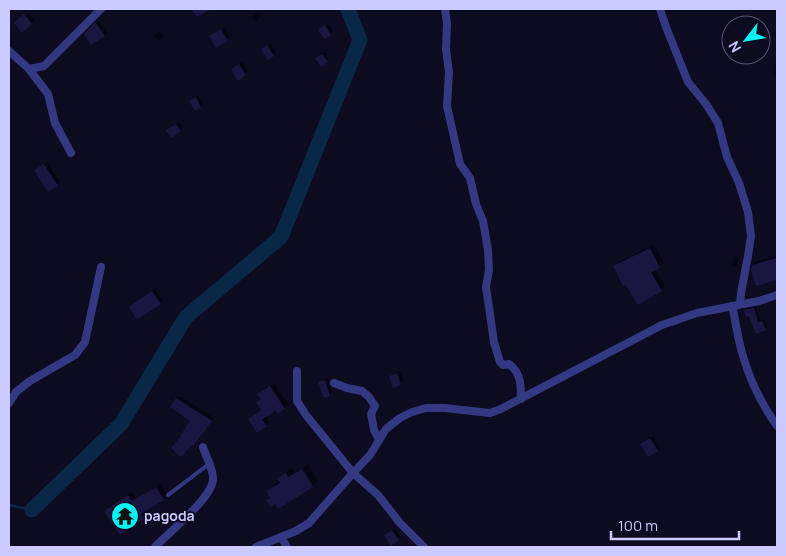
<svg xmlns="http://www.w3.org/2000/svg" width="786" height="556" font-family="Manrope,sans-serif">
  <rect width="100%" height="100%" fill="#0c0b20"/>
  <!-- shadow -->
  <g fill="#0007">
    <polygon points="258,12 261,16 256,21 252,17"/>
    <polygon points="28,13 34,20 22,31 18,20"/>
    <polygon points="99,21 107,33 104,36 86,34"/>
    <polygon points="328,24 333,31 325,38 322,28"/>
    <polygon points="224,27 230,37 217,46 213,34"/>
    <polygon points="160,31 164,37 158,41 154,35"/>
    <polygon points="270,44 276,52 268,58 265,47"/>
    <polygon points="325,52 329,59 327,61 319,56"/>
    <polygon points="242,62 248,72 238,79 235,67"/>
    <polygon points="775,64 777,64 777,73 775,74 773,67"/>
    <polygon points="199,96 203,104 195,109 193,99"/>
    <polygon points="179,122 183,127 180,130 170,128"/>
    <polygon points="47,162 60,182 48,191 38,168"/>
    <polygon points="654,244 664,263 655,269 665,286 661,290 614,266 619,262"/>
    <polygon points="734,256 739,257 737,267 732,266"/>
    <polygon points="777,256 777,279 757,285 753,266 758,261"/>
    <polygon points="155,289 162,300 160,303 133,305"/>
    <polygon points="756,306 761,321 765,319 768,327 765,329 757,332 750,314 746,310 748,307"/>
    <polygon points="400,371 403,381 400,384 390,377 393,374"/>
    <polygon points="328,378 332,392 330,395 324,397 320,383 323,380"/>
    <polygon points="274,383 288,404 279,412 276,408 266,416 269,422 258,431 262,410 263,391"/>
    <polygon points="180,396 214,418 204,431 192,421 177,399"/>
    <polygon points="653,436 660,448 657,450 645,441"/>
    <polygon points="308,464 318,481 313,485 302,468"/>
    <polygon points="292,468 295,472 300,469 311,487 275,502 267,500 271,497 268,491 273,486 280,481 279,479 285,473"/>
    <polygon points="160,484 167,495 163,499 145,511 147,514 143,518 105,511 109,507 132,492 137,499"/>
    <polygon points="395,529 401,537 398,539 388,533"/>
  </g>
  <g fill="none" stroke-linecap="round" stroke-linejoin="round">
    <!-- stream -->
    <polyline stroke="#092746" stroke-width="2.5" points="9,505 32,510"/>
    <!-- river -->
    <polyline stroke="#092746" stroke-width="15" points="32,510 121,424 186,317 281,237 360,40 348,9"/>
  </g>
  <!-- building -->
  <g fill="#1a1642">
    <polygon points="191,9 211,9 197,17"/>
    <polygon points="24,14 32,24 22,33 14,23"/>
    <polygon points="95,22 105,36 91,45 84,34"/>
    <polygon points="325,25 331,35 324,39 318,30"/>
    <polygon points="221,29 228,41 216,48 209,36"/>
    <polygon points="267,45 274,56 268,60 261,49"/>
    <polygon points="322,54 328,62 321,67 315,58"/>
    <polygon points="239,64 246,75 238,81 231,69"/>
    <polygon points="196,97 201,108 195,111 189,101"/>
    <polygon points="176,124 181,131 171,138 166,130"/>
    <polygon points="44,164 58,186 48,192 34,170"/>
    <polygon points="650,248 660,268 651,272 662,291 638,305 626,285 623,286 613,266"/>
    <polygon points="777,258 777,280 756,286 751,270 752,265"/>
    <polygon points="152,291 161,304 137,320 129,307"/>
    <polygon points="754,308 758,322 762,321 766,330 756,334 749,316 746,317 744,310"/>
    <polygon points="397,373 401,385 393,388 389,376"/>
    <polygon points="325,380 330,396 324,398 318,382"/>
    <polygon points="270,386 285,409 278,414 276,410 262,420 267,426 257,433 248,419 261,410 256,403 261,399 257,394"/>
    <polygon points="176,398 212,421 193,446 192,445 181,457 171,448 181,436 180,436 190,421 170,407"/>
    <polygon points="650,438 658,451 648,457 640,444"/>
    <polygon points="302,469 313,487 278,509 275,504 270,507 266,500 270,498 266,491 280,483 277,478 286,473 288,477"/>
    <polygon points="156,487 164,500 141,514 144,519 120,535 104,511 128,495 132,501"/>
    <polygon points="392,530 399,540 391,546 384,535"/>
  </g>
  <g fill="none" stroke-linecap="round" stroke-linejoin="round">
    <!-- service -->
    <polyline stroke="#333882" stroke-width="4" points="168,495 209,464"/>
    <!-- minor -->
    <g stroke="#333882" stroke-width="8">
      <path d="M 445,9 L 447,23 L 446,50 L 449,72 L 447,106 L 460,164 L 470,178 L 476,204 L 483,221 L 488,250 L 489,270 L 486,287 L 494,342 L 500,362 L 503,365 L 509,364 C 521,373 521,385 521,399"/>
      <polyline points="660,9 666,27 688,82 706,104 718,123 727,157 739,183 748,212 751,236 748,256 741,293 740,304"/>
      <polyline points="9,51 29,69 48,94 55,123 71,153"/>
      <polyline points="29,69 44,66 101,9"/>
      <path d="M 732,306 C 736,322 738,341 743,356 C 750,380 762,405 777,426"/>
      <polyline points="334,383 347,388 362,391 369,397 375,406 371,414 374,430 379,439"/>
      <polyline points="9,403 16,392 30,381 75,355 85,342 101,267"/>
      <polyline points="281,537 287,547"/>
      <path d="M 155,547 C 169,532 211,499 213,480 C 214,470 206,457 203,447"/>
      <polyline points="256,547 296,531 309,523 353,473 306,415 297,401 297,371"/>
      <polyline points="424,547 400,523 378,495 353,473 370,455 386,429 400,418 412,412 426,408 445,408 490,413 501,409 662,325 697,313 759,301 777,295"/>
    </g>
  </g>
  <!-- icons -->
  <defs>
    <g id="temple-disc" transform="scale(1.4375)"><circle r="9.5" fill="#00f5f4" stroke="#0c0b20"/><path d="M0-6L5-2H3V0L6.5 2.5H4V6H1.5V3h-3V6H-4V2.5H-6.5L-3 0V-2H-5Z" fill="#111"/></g>
  </defs>
  <g fill-rule="evenodd">
    <use href="#temple-disc" x="125" y="516"/>
  </g>
  <g text-anchor="middle" stroke-width="4" stroke-linejoin="round" paint-order="stroke">
    <!-- poi labels -->
    <g font-size="14" font-weight="bold" fill="#cbcaff" stroke="#0c0b20" text-anchor="start">
      <text x="144" y="521">pagoda</text>
    </g>
  </g>
  <!-- border -->
  <rect width="786" height="556" fill="none" stroke="#cbcaff" stroke-width="20"/>
  <!-- north arrow -->
  <g transform="translate(746 40) rotate(239)"><circle r="24" fill="#0c0b20" stroke="#585779"/>
  <path d="M0-4L9 19L0 12L-9 19Z" fill="#00f5f4"/>
  <text y="-8" font-size="14" font-weight="bold" text-anchor="middle" fill="#cbcaff">N</text>
  </g>
  <!-- scale -->
  <path d="M611 531v8h128v-8" fill="none" stroke="#cbcaff" stroke-width="2.5"/>
  <text x="618" y="531" font-size="15" fill="#cbcaff" stroke="#0c0b20" stroke-width="4" paint-order="stroke">100 m</text>
</svg>
